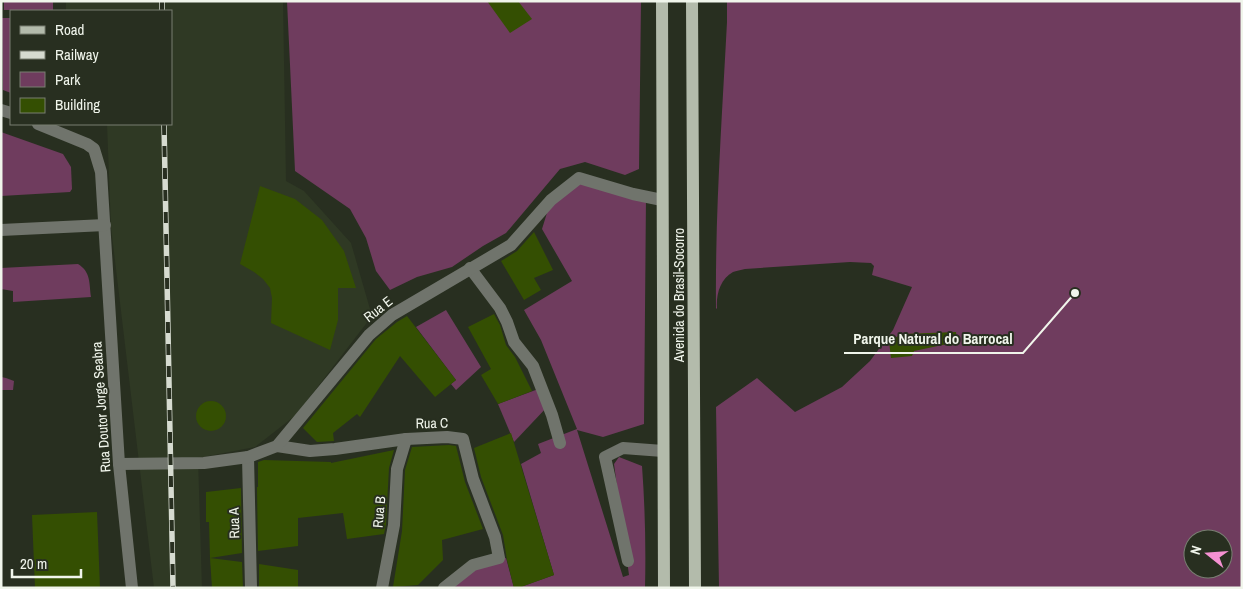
<svg xmlns="http://www.w3.org/2000/svg" width="1243" height="589" font-family="'Archivo Narrow',sans-serif">
  <rect width="100%" height="100%" fill="#282f20"/>
  <!-- built -->
  <polygon fill="#2f3924" points="66,1 283,1 286,181 304,191 351,243 372,316 296,415 255,447 198,458 202,588 154,588 111,227 107,124 171,124 171,11 66,11"/>
  <!-- green -->
  <g fill="#6f3c5e" fill-rule="evenodd">
    <rect x="4" y="1" width="49" height="9"/>
    <polygon points="287,1 641,1 639,169 625,175 585,162 560,169 506,233 483,246 452,267 417,277 390,290 376,271 366,238 350,209 295,171"/>
    <path d="M 727,1 L 1242,1 L 1242,588 L 719,588 L 716,407 L 757,378 L 795,412 L 842,387 L 870,361 L 893,330 L 912,287 L 872,275 L 874,266 L 871,263 L 850,262 L 745,269 C 741,270 736,271 733,272 C 720,279 716,295 717,308 L 716,309 C 715,213 722,118 727,22 ZM 1193,539 L 1223,539 L 1223,569 L 1193,569 Z"/>
    <polygon points="2,18 11,18 11,93 3,90"/>
    <polygon points="1,132 63,154 71,167 72,189 70,192 1,196"/>
    <path d="M 579,178 L 646,197 L 644,424 L 603,437 L 577,430 L 623,577 L 629,575 L 614,464 L 619,457 L 642,466 C 645,507 646,547 645,588 L 518,588 L 554,575 L 521,464 L 541,453 L 538,444 L 577,429 L 541,340 L 524,310 L 572,281 L 542,229 L 551,200 Z"/>
    <path d="M 78,264 C 91,272 89,283 91,297 L 13,302 L 13,291 L 1,289 L 1,268 Z"/>
    <polygon points="446,310 481,367 456,390 451,384 456,380 416,327"/>
    <polygon points="1,377 6,378 14,381 13,390 1,390"/>
    <polygon points="541,388 548,406 514,442 498,404"/>
    <polygon points="506,558 514,588 445,588 482,563"/>
  </g>
  <!-- building -->
  <g fill="#344f02">
    <polygon points="487,1 518,1 532,19 510,33"/>
    <polygon points="260,186 295,199 322,220 344,251 356,288 338,288 338,320 330,350 271,323 272,298 270,288 263,279 254,272 240,264"/>
    <polygon points="534,232 553,270 534,278 541,290 524,300 501,261 517,251"/>
    <polygon points="494,314 500,325 506,345 515,357 532,391 498,404 481,375 491,369 468,327"/>
    <polygon points="407,316 456,380 435,397 400,356 360,417 357,414 333,433 334,441 317,442 303,428 376,339 397,322"/>
    <polygon points="956,332 957,342 914,351 912,356 891,358 889,341 902,334"/>
    <circle cx="211" cy="416" r="15"/>
    <polygon points="511,433 554,575 518,588 514,588 507,560 503,535 481,477 474,448"/>
    <polygon points="449,445 456,446 465,482 483,529 442,540 443,560 418,585 393,587 402,531 405,470 412,447"/>
    <polygon points="394,450 389,468 386,524 384,534 347,539 343,513 298,518 298,546 258,551 257,487 258,487 258,462 264,460 331,462 331,463"/>
    <polygon points="241,488 242,553 210,558 209,522 206,522 206,492"/>
    <polygon points="97,512 100,588 35,588 32,515"/>
    <polygon points="210,558 242,562 243,588 212,588"/>
    <polygon points="259,564 298,570 298,588 259,588"/>
  </g>
  <g fill="none" stroke-linecap="round" stroke-linejoin="round">
    <!-- minor -->
    <g stroke="#70746c" stroke-width="12">
      <polyline points="1,110 11,113"/>
      <polyline points="38,124 87,144 94,149 101,172 119,464 132,588"/>
      <polyline points="1,230 105,225"/>
      <polyline points="470,268 500,308 507,322 514,342 533,366 552,415 560,443"/>
      <polyline points="277,446 310,451 335,449 406,439 447,437 463,439 473,479 495,537 499,558 473,565 444,588"/>
      <polyline points="248,457 251,588"/>
      <polyline points="119,464 204,463 248,457 277,446 369,335 392,315 511,245 551,200 579,178 633,194 662,200"/>
      <polyline points="628,561 605,457 623,448 663,451"/>
      <polyline points="382,588 394,525 397,469 406,439"/>
    </g>
    <!-- major -->
    <g stroke="#b3bbab" stroke-width="12">
      <polyline points="662,1 664,588"/>
      <polyline points="692,1 695,588"/>
    </g>
    <!-- rail casing -->
    <g stroke="#d6dbd0" stroke-width="5.5">
      <g id="rail">
        <polyline points="162,1 162,11"/>
        <polyline points="164,124 173,588"/>
      </g>
    </g>
    <!-- rail -->
    <use href="#rail" stroke="#282f20" stroke-width="4" stroke-dasharray="11" stroke-linecap="butt"/>
  </g>
  <g text-anchor="middle" stroke-width="4" stroke-linejoin="round" paint-order="stroke">
    <!-- street labels -->
    <g font-size="14" fill="#f0f5eb" stroke="#282f20">
      <text transform="translate(679 295) rotate(-90)" y="5">Avenida do Brasil-Socorro</text>
      <text transform="translate(378 309) rotate(-38)" y="5">Rua E</text>
      <text transform="translate(101 407) rotate(-94)" y="5">Rua Doutor Jorge Seabra</text>
      <text transform="translate(432 423) rotate(-1)" y="5">Rua C</text>
      <text transform="translate(379 512) rotate(-85)" y="5">Rua B</text>
      <text transform="translate(234 523) rotate(-91)" y="5">Rua A</text>
    </g>
  </g>
  <!-- callouts -->
  <path fill="none" stroke="#f0f5eb" stroke-width="2" d="M1075 293L1023 353H844"/>
  <circle fill="#f0f5eb" stroke="#282f20" stroke-width="2" cx="1075" cy="293" r="5"/>
  <g font-size="15" text-anchor="middle" font-weight="bold" fill="#f0f5eb" stroke="#282f20" stroke-width="4" stroke-linejoin="round" paint-order="stroke">
    <text x="933" y="344">Parque Natural do Barrocal</text>
  </g>
  <!-- border -->
  <rect width="1243" height="589" fill="none" stroke="#f0f5eb" stroke-width="5"/>
  <!-- legend -->
  <rect x="10" y="10" width="162" height="115" fill="#282f20" stroke="#787e71"/>
  <rect x="20" y="26" width="25" height="8" fill="#b3bbab" stroke="#787e71"/>
  <text x="55" y="35" font-size="15" fill="#f0f5eb">Road</text>
  <rect x="20" y="51" width="25" height="8" fill="#d6dbd0" stroke="#787e71"/>
  <text x="55" y="60" font-size="15" fill="#f0f5eb">Railway</text>
  <rect x="20" y="72" width="25" height="15" fill="#6f3c5e" stroke="#787e71"/>
  <text x="55" y="85" font-size="15" fill="#f0f5eb">Park</text>
  <rect x="20" y="98" width="25" height="15" fill="#344f02" stroke="#787e71"/>
  <text x="55" y="110" font-size="15" fill="#f0f5eb">Building</text>
  <!-- north arrow -->
  <g transform="translate(1208 554) rotate(287)"><circle r="24" fill="#282f20" stroke="#787e71"/>
  <path d="M0-4L9 19L0 12L-9 19Z" fill="#f591d2"/>
  <text y="-8" font-size="14" font-weight="bold" text-anchor="middle" fill="#f0f5eb">N</text>
  </g>
  <!-- scale -->
  <path d="M12 569v8h69v-8" fill="none" stroke="#f0f5eb" stroke-width="2.5"/>
  <text x="20" y="569" font-size="15" fill="#f0f5eb" stroke="#282f20" stroke-width="4" paint-order="stroke">20 m</text>
</svg>
